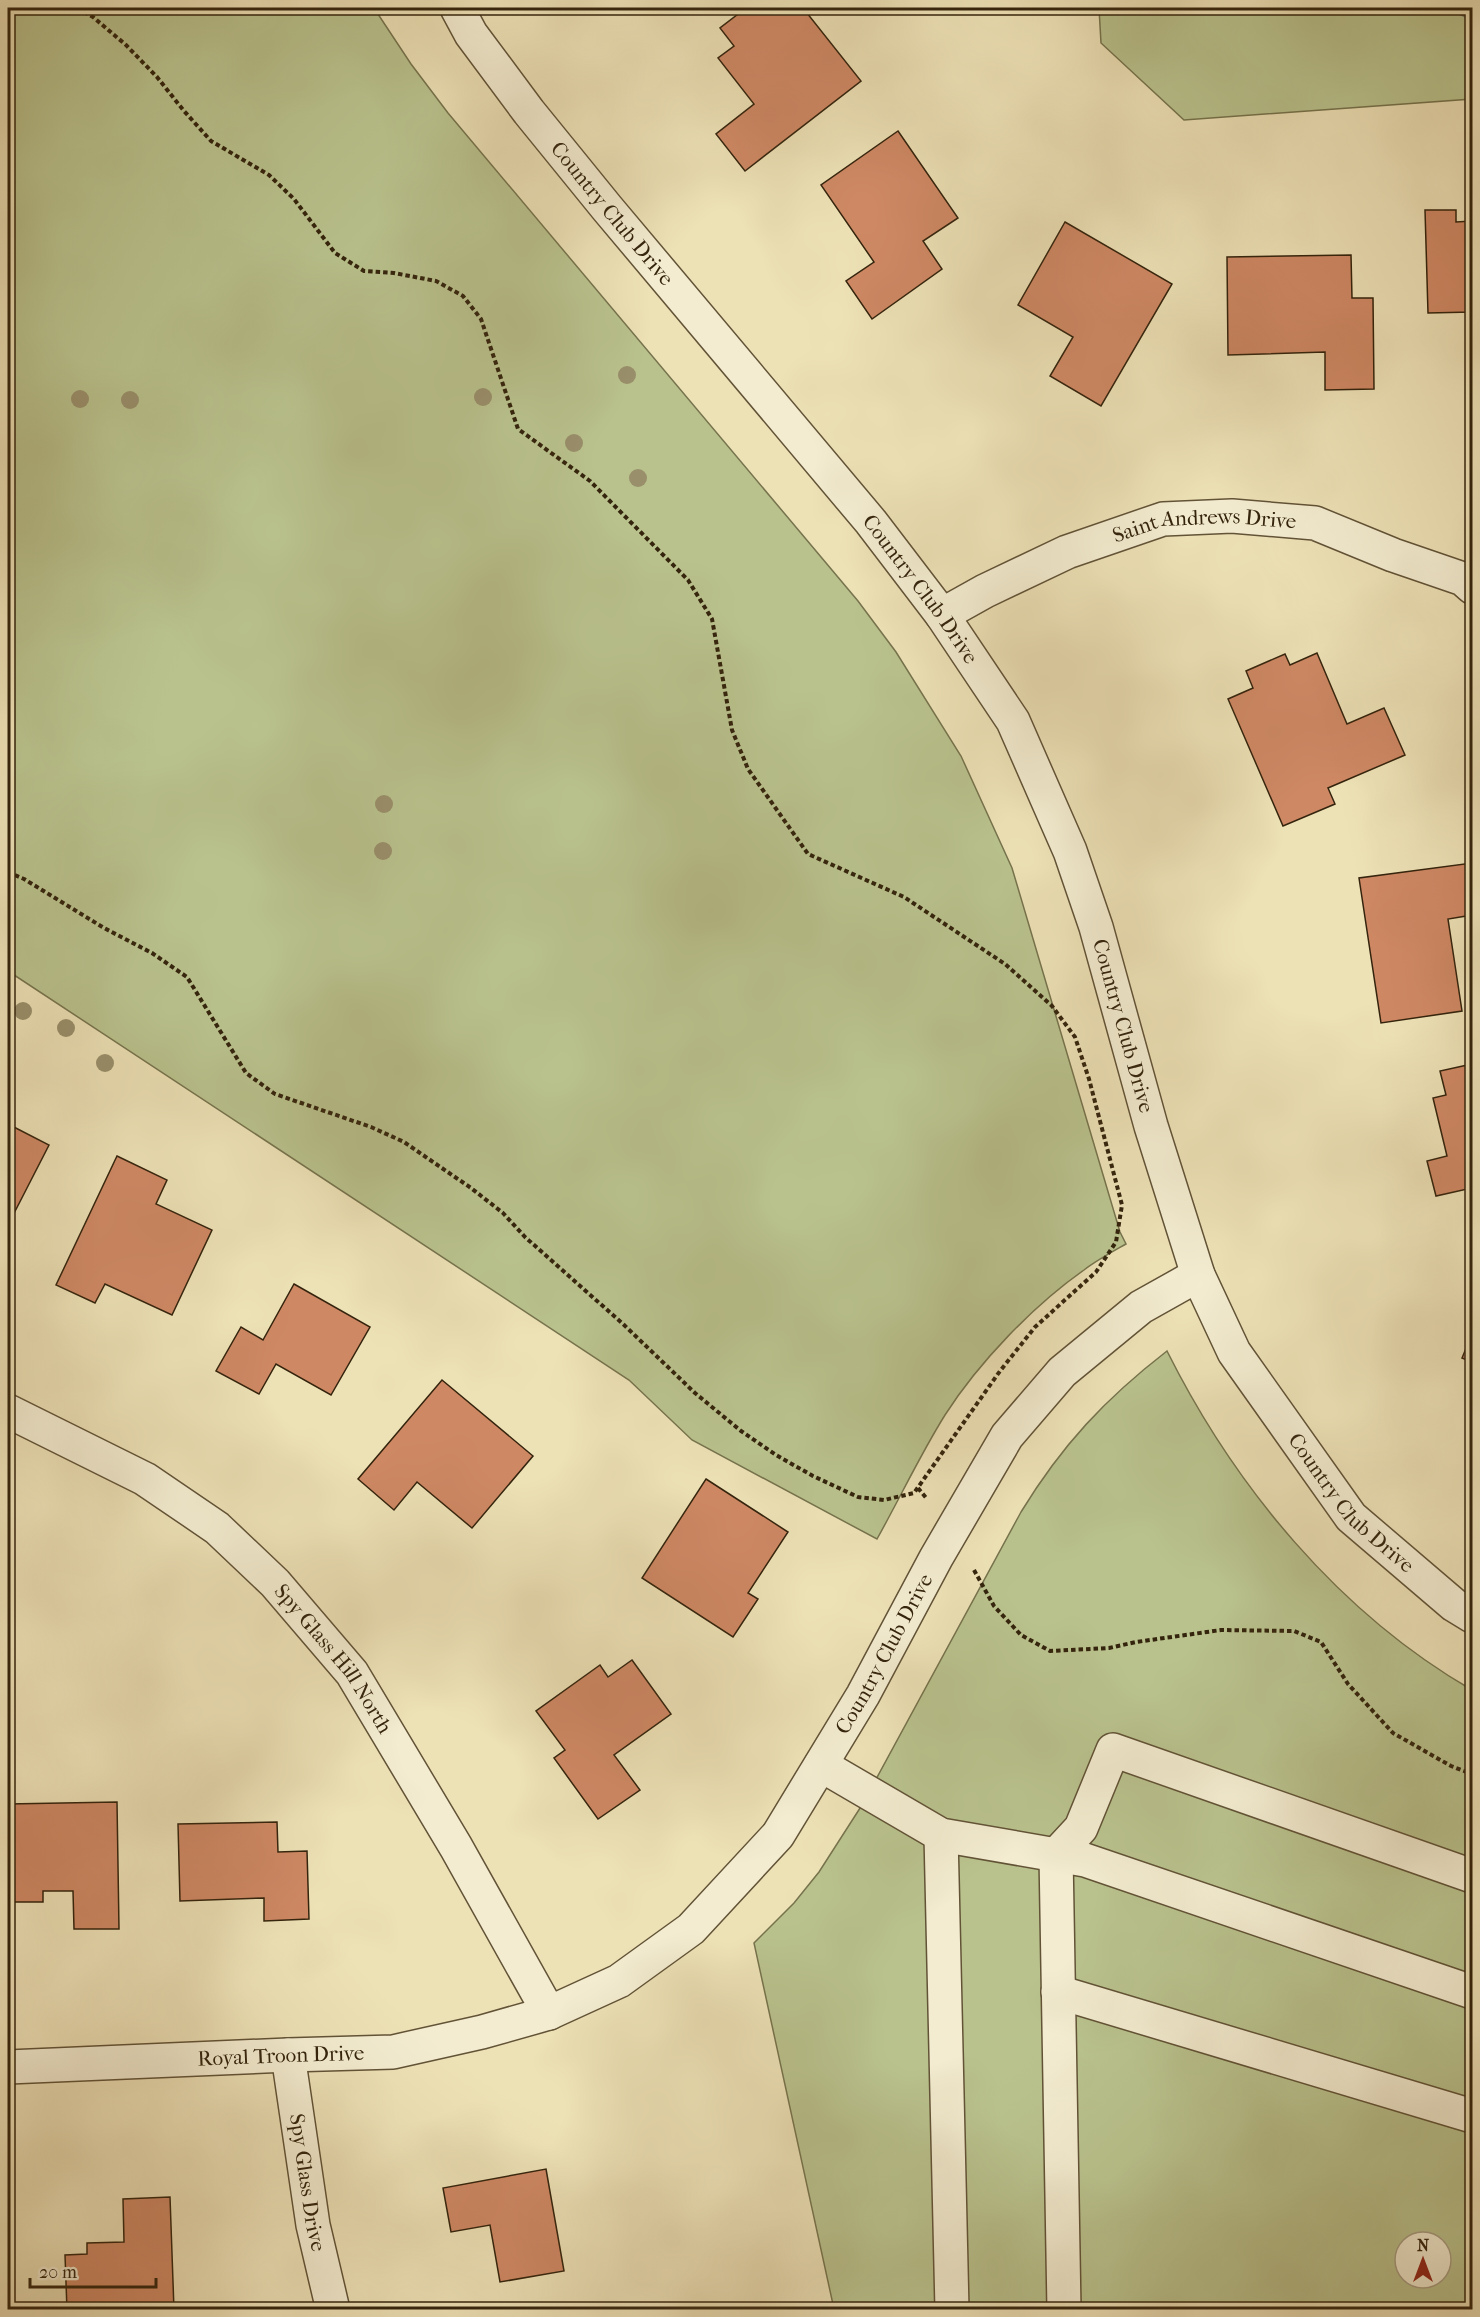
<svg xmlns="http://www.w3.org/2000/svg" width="1480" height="2317" font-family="'IM FELL French Canon',serif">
  <rect width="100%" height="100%" fill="#ede1b6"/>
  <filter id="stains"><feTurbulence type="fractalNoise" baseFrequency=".00333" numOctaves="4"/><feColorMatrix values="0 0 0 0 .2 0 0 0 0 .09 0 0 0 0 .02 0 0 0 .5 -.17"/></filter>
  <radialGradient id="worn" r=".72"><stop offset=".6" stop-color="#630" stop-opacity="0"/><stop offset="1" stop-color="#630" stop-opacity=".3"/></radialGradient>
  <!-- green -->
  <g fill="#b9c28d" stroke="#76734d" stroke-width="1.5" fill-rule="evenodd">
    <path d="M 8,8 L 374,8 L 411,64 L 448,113 L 858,601 L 896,652 L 961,756 L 1012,868 L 1120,1232 L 1126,1244 C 1112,1252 1097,1260 1084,1270 C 1033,1306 979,1362 945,1415 C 920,1455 900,1498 877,1539 L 692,1440 L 629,1380 L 8,971 Z"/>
    <polygon points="1099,8 1472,8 1472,99 1184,120 1101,43"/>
    <path d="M 1167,1351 C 1235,1487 1339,1613 1472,1690 L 1472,2309 L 834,2309 L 754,1943 L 794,1903 L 819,1872 L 862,1805 L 1021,1512 C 1062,1445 1105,1399 1167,1351 ZM 1405,2242 L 1441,2242 L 1441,2278 L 1405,2278 Z"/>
  </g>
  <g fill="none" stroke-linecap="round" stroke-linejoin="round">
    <!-- stream -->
    <polyline stroke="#717f71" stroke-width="12" points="1458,8 1472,14"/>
  </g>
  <!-- building -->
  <g fill="#ce8864" stroke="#34240d" stroke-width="1.5">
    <polygon points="746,8 803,8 861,81 745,171 716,134 754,104 718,58 734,46 720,28"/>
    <polygon points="898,131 958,218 923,241 942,269 872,319 846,281 874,262 821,185"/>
    <polygon points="1425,210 1456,210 1456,222 1472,221 1472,312 1428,313"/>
    <polygon points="1065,222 1172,284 1101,406 1050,376 1073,337 1018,305"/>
    <polygon points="1351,255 1352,298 1373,298 1374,389 1325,390 1325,352 1228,355 1227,257"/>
    <polygon points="1317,653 1347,724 1384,708 1405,755 1328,788 1335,804 1283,826 1228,699 1253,688 1246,671 1285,654 1290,665"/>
    <polygon points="1472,863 1472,915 1448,919 1462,1011 1381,1023 1359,878"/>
    <polygon points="1472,1064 1472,1188 1436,1196 1427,1161 1447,1156 1433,1098 1446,1095 1440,1071"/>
    <polygon points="8,1124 49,1145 8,1225"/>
    <polygon points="117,1156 167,1180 156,1204 212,1230 172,1315 105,1284 95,1303 56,1285"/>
    <polygon points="294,1284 370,1327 331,1395 276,1364 259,1394 216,1371 241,1327 263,1340"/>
    <polygon points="1472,1334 1472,1362 1462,1358"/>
    <polygon points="442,1380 533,1456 472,1528 417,1482 394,1510 358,1479"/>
    <polygon points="706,1479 788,1532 748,1593 758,1599 733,1637 642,1578"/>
    <polygon points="632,1660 671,1714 614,1755 640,1790 598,1819 554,1758 565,1750 536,1711 600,1665 608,1677"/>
    <polygon points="117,1802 119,1929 74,1929 73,1891 43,1891 43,1902 8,1902 8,1804"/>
    <polygon points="277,1822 278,1852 307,1851 309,1919 264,1921 264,1898 180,1901 178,1824"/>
    <polygon points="546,2169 564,2271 500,2282 490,2225 451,2232 443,2188"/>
    <polygon points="170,2197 174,2310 67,2310 65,2255 87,2254 87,2243 124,2242 123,2199"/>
  </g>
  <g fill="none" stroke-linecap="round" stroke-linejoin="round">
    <!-- minor casing -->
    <g stroke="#625337" stroke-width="36">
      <g id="minor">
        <path id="s1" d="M 457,8 L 471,34 L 529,112 L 607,208 L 871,522 L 942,615 L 1013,721 L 1070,851 L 1096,927 L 1151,1126 L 1198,1275 L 1234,1352 L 1351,1517 L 1454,1605 L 1472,1616"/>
        <path id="s2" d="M 942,615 L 985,591 L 1067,552 L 1163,519 L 1232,516 L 1315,523 L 1393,555 L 1463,579 L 1472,587"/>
        <path id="s3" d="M 8,1411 L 145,1479 L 217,1528 L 275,1583 L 352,1673 L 456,1847 L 549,2013"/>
        <polyline points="821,1765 941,1835 1085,1860 1472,1992"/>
        <polyline points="941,1835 952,2310"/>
        <polyline points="1058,1992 1472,2116"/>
        <path id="s4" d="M 288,2055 L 313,2225 L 333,2310"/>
        <path id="s5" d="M 8,2067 L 288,2055 L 393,2052 L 482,2032 L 549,2013 L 619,1981 L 691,1929 L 778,1835 L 863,1695 L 936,1558 L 1007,1436 L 1062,1372 L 1141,1307 L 1198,1275"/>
        <polyline points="1064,2310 1056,1855 1081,1828 1113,1750 1472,1876"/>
      </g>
    </g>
    <!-- path -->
    <g stroke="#34240d" stroke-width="4" stroke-dasharray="4.5 3" stroke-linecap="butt">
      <polyline points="8,872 24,879 104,928 152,953 187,977 246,1073 275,1094 371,1127 404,1142 471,1188 503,1213 525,1237 623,1324 695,1393 741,1431 776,1455 813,1476 858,1497 884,1500 914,1493 1000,1371 1035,1327 1096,1272 1116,1242 1122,1205 1089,1079 1075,1037 1052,1006 1005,964 904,897 808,854 748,769 732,730 712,619 688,580 590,481 518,429 481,319 463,296 436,281 394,273 364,271 335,253 294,199 269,175 211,141 184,111 157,77 126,45 93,17 77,8"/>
      <polyline points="918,1488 927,1499"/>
      <polyline points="974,1570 994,1606 1021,1635 1050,1651 1109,1648 1136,1642 1221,1630 1294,1631 1321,1642 1348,1684 1393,1733 1451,1766 1472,1774"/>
    </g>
    <!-- minor -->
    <use href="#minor" stroke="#f3ecd0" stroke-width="33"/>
  </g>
  <!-- trees -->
  <g fill="#998f6b">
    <circle cx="627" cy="375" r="9"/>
    <circle cx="483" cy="397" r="9"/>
    <circle cx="80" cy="399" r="9"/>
    <circle cx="130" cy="400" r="9"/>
    <circle cx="574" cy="443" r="9"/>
    <circle cx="638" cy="478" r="9"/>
    <circle cx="384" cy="804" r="9"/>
    <circle cx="383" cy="851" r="9"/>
    <circle cx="23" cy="1011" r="9"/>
    <circle cx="66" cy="1028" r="9"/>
    <circle cx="105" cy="1063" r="9"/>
  </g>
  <g text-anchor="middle" stroke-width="5" stroke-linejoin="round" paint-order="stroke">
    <!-- street labels -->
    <g font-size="21" fill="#34240d" stroke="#f3ecd0">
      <text dy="7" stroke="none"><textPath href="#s1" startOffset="258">Country Club Drive</textPath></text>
      <text dy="7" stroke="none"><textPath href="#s2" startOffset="282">Saint Andrews Drive</textPath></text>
      <text dy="7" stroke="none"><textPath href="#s1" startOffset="744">Country Club Drive</textPath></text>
      <text dy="7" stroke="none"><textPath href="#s1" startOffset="1230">Country Club Drive</textPath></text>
      <text dy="7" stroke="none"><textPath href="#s1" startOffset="1767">Country Club Drive</textPath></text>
      <text dy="7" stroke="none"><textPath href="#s5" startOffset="1050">Country Club Drive</textPath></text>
      <text dy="7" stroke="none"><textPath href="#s3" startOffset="416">Spy Glass Hill North</textPath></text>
      <text dy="7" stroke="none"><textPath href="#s5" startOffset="273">Royal Troon Drive</textPath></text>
      <text dy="7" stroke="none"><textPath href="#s4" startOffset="129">Spy Glass Drive</textPath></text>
    </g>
  </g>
  <!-- margin -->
  <rect width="1480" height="2317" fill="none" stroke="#ede1b6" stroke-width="30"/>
  <rect x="9" y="9" width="1462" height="2299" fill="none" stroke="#34240d" stroke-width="3"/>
  <rect x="15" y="15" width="1450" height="2287" fill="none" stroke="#34240d" stroke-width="1.5"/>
  <!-- north arrow -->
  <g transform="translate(1423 2260)"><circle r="28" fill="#f3ecd0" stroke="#a79c82" stroke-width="1.5"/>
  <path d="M0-4.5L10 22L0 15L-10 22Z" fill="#8f2418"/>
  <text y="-9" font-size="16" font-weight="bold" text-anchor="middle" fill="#34240d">N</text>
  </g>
  <!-- scale -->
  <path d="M30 2278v9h126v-9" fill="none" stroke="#34240d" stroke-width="3"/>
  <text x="39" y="2278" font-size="18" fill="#34240d" stroke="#f3ecd0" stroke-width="4.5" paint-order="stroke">20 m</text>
  <rect width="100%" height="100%" filter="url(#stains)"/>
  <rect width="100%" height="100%" fill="url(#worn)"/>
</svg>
